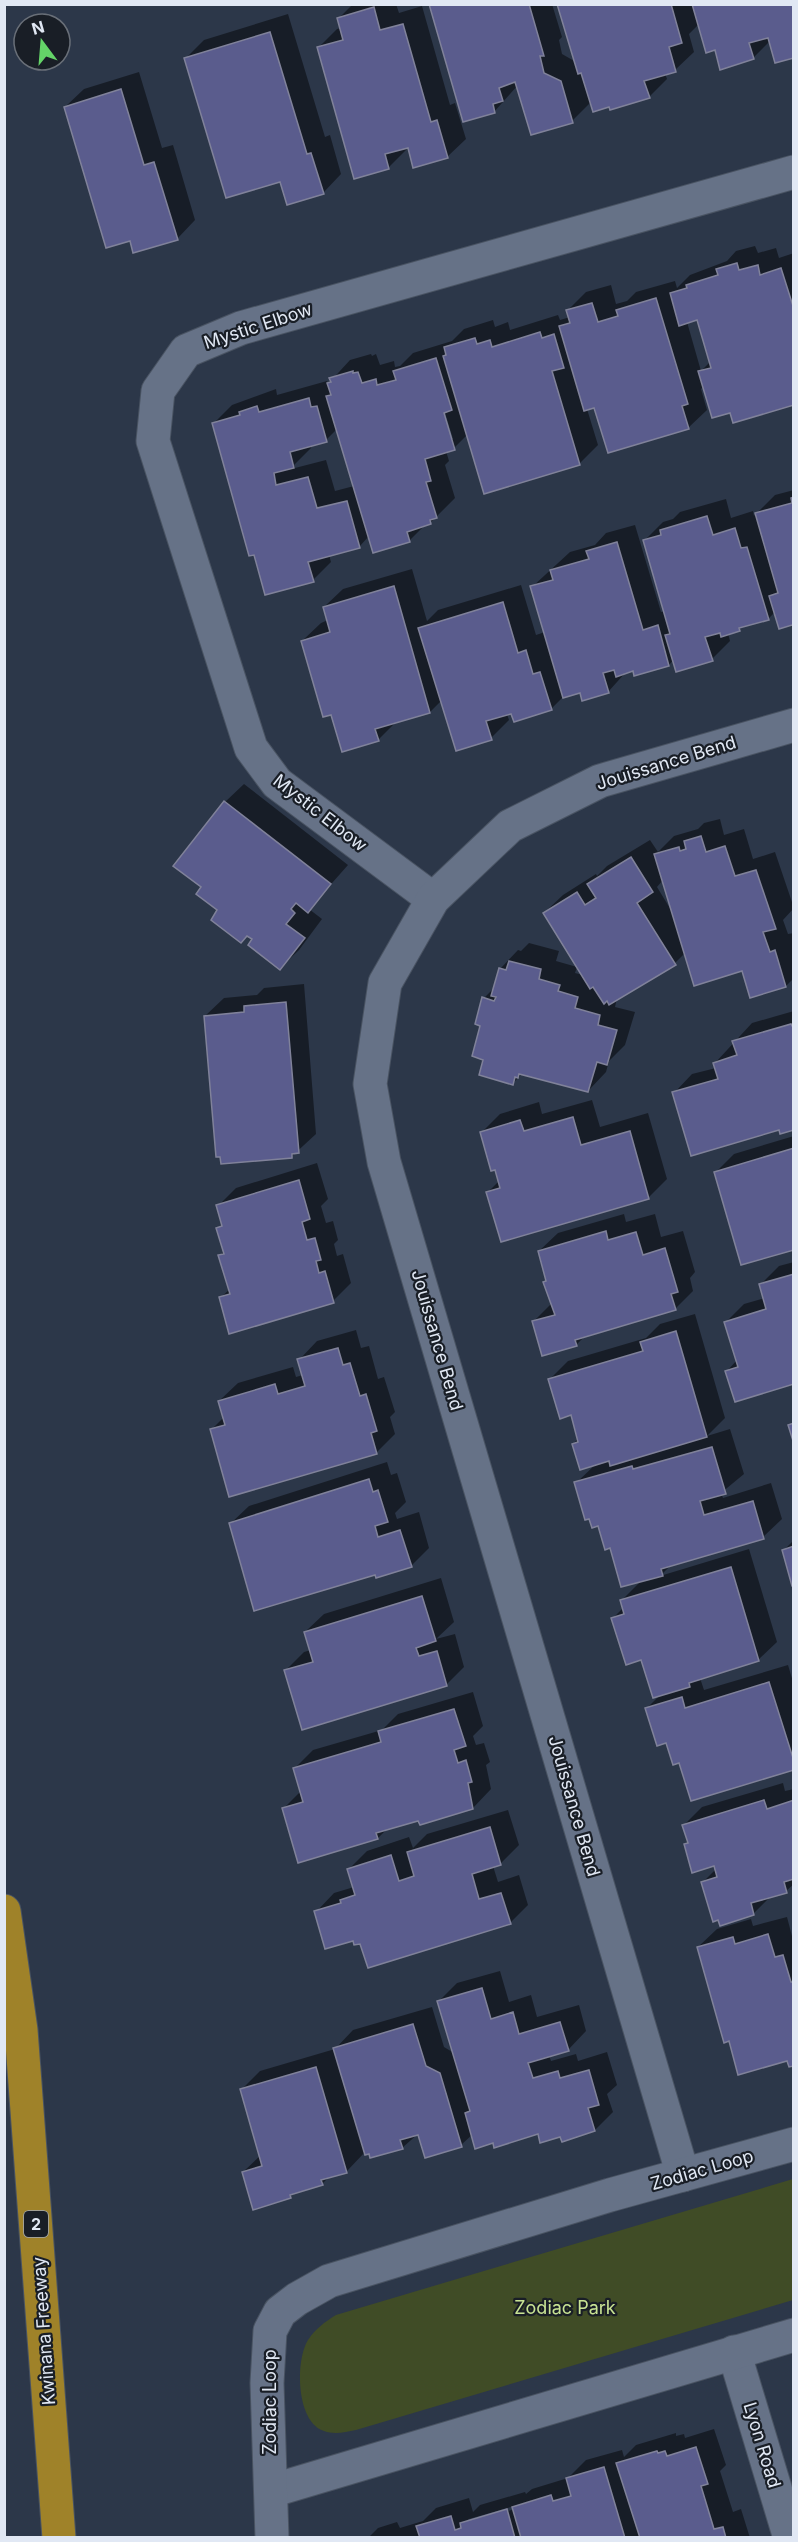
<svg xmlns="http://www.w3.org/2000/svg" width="798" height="2542" font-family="Inter,sans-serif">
  <rect width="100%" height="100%" fill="#2c3749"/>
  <!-- green -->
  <path fill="#404c26" d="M 793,2179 L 793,2300 L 356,2430 C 345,2432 335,2435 324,2431 C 296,2422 295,2361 308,2340 C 316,2328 325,2322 336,2315 Z"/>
  <!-- shadow -->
  <g fill="#0007" fill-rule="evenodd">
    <polygon points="353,4 396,4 399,13 422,6 450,105 455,103 466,139 447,157 409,147 389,167 355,177 318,48 337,29 342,28 339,18"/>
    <polygon points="431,4 552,4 562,37 559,40 562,54 576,62 559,4 794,4 794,56 770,41 753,58 716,48 699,24 689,34 694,52 675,70 665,73 667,79 649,97 610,105 591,102 572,121 518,85 494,112"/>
    <polygon points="288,14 325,137 330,135 341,174 323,193 281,180 186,58 204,40"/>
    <polygon points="139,72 162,148 173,145 195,220 177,239 131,239 65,107 84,89"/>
    <path d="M 755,246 L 758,253 L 776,248 L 779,258 L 794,253 L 794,404 L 731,411 L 704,386 L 701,389 L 707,410 L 688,428 L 595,406 L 587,409 L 598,445 L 580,463 L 485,492 L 468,434 L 454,448 L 446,451 L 449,461 L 445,465 L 455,498 L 430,523 L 425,525 L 409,541 L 369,536 L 359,547 L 329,555 L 331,562 L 313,580 L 255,553 L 213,424 L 232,405 L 276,389 L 277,395 L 327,381 L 328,384 L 350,360 L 371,354 L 372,356 L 376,354 L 380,365 L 394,361 L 395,367 L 400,366 L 413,353 L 452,341 L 464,329 L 493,320 L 495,327 L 508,322 L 510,330 L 558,315 L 560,320 L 570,317 L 568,310 L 586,292 L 611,285 L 616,304 L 627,301 L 636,292 L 675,281 L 677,288 L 690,275 L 727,261 L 736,251 ZM 698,318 L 711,361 L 701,371 L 687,322 ZM 440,406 L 443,406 L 453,439 L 450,439 ZM 337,429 L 354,486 L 335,491 L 326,460 L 295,468 L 294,465 L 311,448 L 310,445 L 326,440 Z"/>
    <polygon points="794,490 794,624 776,611 769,618 743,625 739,629 728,633 730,641 712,659 674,659 669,665 635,674 634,669 626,672 608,692 581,691 564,696 551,709 507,714 509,720 491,738 442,700 430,712 397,721 378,740 332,713 302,641 321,623 328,620 324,607 343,589 412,569 427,621 438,610 521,585 536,635 545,632 532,587 570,552 595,545 606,533 635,525 661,612 665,611 644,541 663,522 673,519 680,512 726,499 731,518 753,511 754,516 775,495"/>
    <polygon points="244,784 348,865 309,909 322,919 299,950 280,968 254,939 220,910 203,887 225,802"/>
    <path d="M 720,819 L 724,835 L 744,829 L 753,859 L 775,852 L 794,908 L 783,920 L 788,934 L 794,933 L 794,978 L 786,986 L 743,969 L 685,953 L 675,963 L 617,998 L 615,1007 L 635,1012 L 625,1045 L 609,1061 L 606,1072 L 588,1091 L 523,1073 L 513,1083 L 485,1059 L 482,1025 L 484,998 L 495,987 L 500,969 L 518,950 L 521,951 L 529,943 L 559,951 L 556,961 L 577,967 L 575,973 L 583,975 L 544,913 L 563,895 L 596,874 L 597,876 L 607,866 L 650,840 L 658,852 L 674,836 L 698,829 L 704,823 ZM 663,880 L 671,910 L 657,887 Z"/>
    <polygon points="304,984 316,1134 291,1157 205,1016 224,998 257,995 264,988"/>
    <polygon points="794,1011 794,1128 780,1128 674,1093 692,1074 716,1068 715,1063 752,1023"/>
    <polygon points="592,1100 600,1127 648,1113 667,1179 648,1198 488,1192 499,1181 482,1132 500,1114 539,1102 542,1114"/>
    <polygon points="794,1136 794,1249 716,1172 734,1154"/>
    <polygon points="317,1163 328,1199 321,1206 326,1223 333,1221 338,1240 334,1244 337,1256 343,1254 351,1283 333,1301 220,1298 230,1289 220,1256 224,1251 218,1228 223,1223 218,1206 236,1188"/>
    <polygon points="624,1214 626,1222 655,1214 661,1237 683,1231 695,1272 690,1278 693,1291 675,1309 586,1335 576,1345 533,1322 552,1303 545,1282 547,1279 539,1251 558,1233"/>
    <polygon points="794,1262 794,1382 727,1371 737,1360 726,1322 744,1304 765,1298 760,1285 779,1266"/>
    <polygon points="695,1314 725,1418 707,1436 730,1429 744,1474 721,1493 723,1498 771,1483 782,1519 763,1537 672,1564 660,1576 749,1549 777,1642 758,1660 700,1678 704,1690 788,1665 794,1685 794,1768 680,1761 646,1709 661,1694 642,1658 613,1618 624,1607 622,1600 642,1580 611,1546 576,1483 596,1464 573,1444 579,1438 572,1414 550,1379 568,1361 646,1338 660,1324"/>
    <polygon points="356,1330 361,1348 369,1346 378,1379 384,1377 395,1412 390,1417 395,1434 376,1453 211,1430 224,1417 219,1401 238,1383 293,1367 296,1377 303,1375 299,1360 317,1341"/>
    <polygon points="387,1462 391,1475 397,1473 406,1502 395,1513 397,1519 419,1512 429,1548 411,1566 376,1573 230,1524 249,1506"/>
    <polygon points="794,1540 794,1585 784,1550"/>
    <polygon points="441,1578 454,1622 436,1639 455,1634 464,1667 446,1685 286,1670 304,1652 311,1650 305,1632 324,1614"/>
    <polygon points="473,1692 483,1726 473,1736 476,1745 484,1743 490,1762 486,1765 491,1789 473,1808 388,1828 378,1838 284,1808 301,1791 295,1768 313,1750 382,1730 398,1714"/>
    <polygon points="783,1783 785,1791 794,1789 794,1884 786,1891 771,1896 753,1914 703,1882 716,1869 715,1864 685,1845 689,1842 683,1826 702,1807"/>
    <polygon points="508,1810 519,1845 501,1863 493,1866 498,1882 519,1875 528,1905 510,1923 361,1942 316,1912 334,1893 354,1887 349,1869 367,1851 409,1837 413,1848 427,1834"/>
    <polygon points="787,1917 793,1940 794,2064 788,2060 730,2039 698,1947 717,1929 751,1919 753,1926"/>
    <polygon points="500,1971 509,2002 531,1995 537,2017 579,2005 586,2031 568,2050 549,2055 551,2061 576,2054 578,2061 607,2052 617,2085 607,2094 613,2112 595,2130 561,2135 539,2132 494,2141 473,2134 461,2145 419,2133 402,2148 365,2152 347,2171 330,2176 322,2184 254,2208 243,2172 261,2155 241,2090 260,2071 335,2049 353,2030 432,2007 444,2047 454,2053 439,2001 457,1983"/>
    <path d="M 714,2429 L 726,2465 L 720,2471 L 733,2512 L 741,2509 L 750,2538 L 368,2538 L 378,2528 L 397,2522 L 400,2528 L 423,2521 L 436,2508 L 469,2498 L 473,2512 L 480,2505 L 525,2492 L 526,2494 L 532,2489 L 568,2478 L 586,2460 L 622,2450 L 624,2457 L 636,2445 L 676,2433 L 676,2436 L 684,2434 L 685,2438 ZM 514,2506 L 515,2509 L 464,2523 L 469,2519 Z"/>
  </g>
  <!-- building -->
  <g fill="#5a5c8d" stroke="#80829a" stroke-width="1.5">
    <polygon points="429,4 529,4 544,56 540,56 544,73 561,81 573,123 531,135 515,82 499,88 503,101 493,104 495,113 463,122"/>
    <polygon points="557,4 671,4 682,43 669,47 676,72 644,81 650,98 610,110 609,107 593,112 581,73 578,74"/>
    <polygon points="692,4 793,4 794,58 775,63 768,38 749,43 754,59 720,70 715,50 706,53"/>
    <polygon points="374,7 380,30 403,24 431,122 437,120 448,158 413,168 408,148 385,154 389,169 354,179 317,47 343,40 337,18"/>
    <polygon points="270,32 307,154 311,153 324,194 287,205 280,182 226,198 184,58"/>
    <polygon points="121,89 144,165 154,162 178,240 133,253 130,241 106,248 64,107"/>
    <polygon points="737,263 739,270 758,265 760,275 781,268 794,309 794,405 733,423 730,413 712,418 698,371 711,368 697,320 679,326 670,293 687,288 686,285 718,275 716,269"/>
    <polygon points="656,298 688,404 682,406 689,429 608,453 594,408 584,411 559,326 570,323 566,310 592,303 598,322 618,316 616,310"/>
    <polygon points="540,332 542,338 554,334 564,368 552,371 580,465 484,494 443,356 446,355 444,347 475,338 477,344 490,340 492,347"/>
    <polygon points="436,358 452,410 444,413 455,450 425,459 431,481 426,482 437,518 430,520 431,524 407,532 410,542 373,553 326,396 331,395 327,383 331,382 329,378 353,371 353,373 358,372 362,383 376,379 377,385 396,380 393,371"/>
    <polygon points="309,398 311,407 317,406 327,442 290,452 294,468 274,473 276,485 308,477 317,508 347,501 360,548 308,562 314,582 265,595 254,555 249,556 212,423 240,415 239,412 257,406 259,412"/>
    <polygon points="794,497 794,627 792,625 779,629 769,596 778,593 755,513 792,503 791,498"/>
    <polygon points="707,516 713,535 735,528 741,548 747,547 769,620 739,628 740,631 721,637 720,633 705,637 713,661 676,672 665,635 670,634 643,540 661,535 660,530"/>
    <polygon points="617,542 643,630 658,625 669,666 634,676 633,671 616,677 614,670 603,673 609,693 582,701 580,693 563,698 530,586 553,580 550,570 589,559 586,551"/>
    <polygon points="394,586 430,713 375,729 379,741 342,752 331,715 323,717 301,641 330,632 323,607"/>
    <polygon points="503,602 518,653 526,650 533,674 540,672 552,710 514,722 511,714 486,721 492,740 456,751 418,628"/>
    <polygon points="224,801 331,884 308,913 296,903 291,909 295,913 286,924 305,938 280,970 248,945 252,939 247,936 241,943 211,920 217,910 196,894 201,887 173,866"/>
    <polygon points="701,836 706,852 725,846 735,876 756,870 776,929 763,932 770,952 775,950 786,987 750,998 742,971 694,986 654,854 679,847 680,851 686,849 684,841"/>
    <polygon points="631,857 653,892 637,903 676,965 609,1005 607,1001 604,1004 593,987 590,989 543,913 577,892 585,905 596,898 587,884"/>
    <polygon points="509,961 541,969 539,979 560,985 558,991 578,997 575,1008 600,1015 598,1025 617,1030 607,1065 597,1062 588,1092 519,1074 518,1078 515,1077 513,1085 479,1075 483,1060 472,1056 480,1026 475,1024 482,997 494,1001 496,997 491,996 499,968 506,970"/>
    <polygon points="286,1002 299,1153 292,1154 292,1158 221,1164 220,1157 216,1157 204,1016 244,1012 244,1006"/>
    <polygon points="791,1024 794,1029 794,1130 780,1134 779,1130 691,1156 672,1092 718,1079 713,1063 737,1055 732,1041"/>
    <polygon points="573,1117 581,1145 630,1131 649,1199 501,1242 486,1192 500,1188 495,1170 491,1171 480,1132 520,1120 524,1131"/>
    <polygon points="794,1148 794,1250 741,1265 714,1172"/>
    <polygon points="299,1180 310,1219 302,1222 307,1240 315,1238 321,1260 316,1261 319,1273 325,1271 334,1303 229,1334 219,1297 230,1294 218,1255 224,1254 216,1228 222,1226 216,1205"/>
    <polygon points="606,1231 608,1240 636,1232 643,1255 665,1248 678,1292 671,1294 676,1310 575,1340 577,1346 542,1356 532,1321 555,1315 543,1282 546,1281 538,1251"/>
    <polygon points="794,1274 794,1384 735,1402 725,1371 738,1367 724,1322 766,1309 759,1284"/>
    <polygon points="676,1331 707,1437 610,1466 609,1461 580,1470 572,1444 578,1442 571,1415 560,1419 548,1379 643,1351 640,1342"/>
    <polygon points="338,1348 343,1365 350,1363 360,1396 366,1394 377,1431 371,1433 377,1454 229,1497 210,1429 225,1425 218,1401 275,1384 278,1394 305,1386 297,1359"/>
    <polygon points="794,1423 794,1444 788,1425"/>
    <polygon points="712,1447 726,1494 700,1501 704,1515 753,1501 764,1539 661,1569 663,1576 621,1587 610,1548 605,1550 598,1526 592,1528 589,1519 585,1520 574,1482 632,1466 633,1469"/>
    <polygon points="369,1479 373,1492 378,1490 388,1522 375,1526 378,1537 400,1530 412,1567 376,1578 375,1575 254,1611 229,1523"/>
    <polygon points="794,1546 794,1586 792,1586 782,1550"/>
    <polygon points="731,1567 759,1661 689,1683 690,1687 653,1698 641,1660 626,1665 611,1618 624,1614 620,1600"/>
    <polygon points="422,1596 436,1641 416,1648 419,1656 437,1651 447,1686 302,1730 284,1670 313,1662 304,1632"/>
    <polygon points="769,1682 794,1761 794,1770 691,1801 679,1763 673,1765 666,1743 657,1746 645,1708 682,1697 685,1708"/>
    <polygon points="454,1709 466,1746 454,1750 458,1763 466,1760 472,1782 468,1783 473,1809 420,1825 418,1821 376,1833 378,1839 298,1863 282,1808 303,1802 293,1768 381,1742 378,1731"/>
    <polygon points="764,1800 767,1809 794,1800 794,1879 784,1882 787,1893 751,1903 754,1915 720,1926 718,1920 713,1922 701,1882 717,1877 714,1866 692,1873 684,1844 688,1843 682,1825"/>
    <polygon points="490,1827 501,1865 472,1874 479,1899 501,1893 511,1924 368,1968 360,1944 354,1945 353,1941 325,1949 314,1911 341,1903 340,1900 355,1895 347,1869 391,1855 399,1881 414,1876 407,1852"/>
    <polygon points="768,1934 775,1957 783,1955 791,1982 794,1982 794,2066 789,2067 787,2061 738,2075 729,2041 724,2043 697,1947 733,1937 735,1944"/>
    <polygon points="482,1988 491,2019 513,2012 519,2034 560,2022 569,2051 528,2063 533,2078 558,2071 560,2078 589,2070 599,2105 588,2108 595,2131 562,2142 560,2137 540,2143 538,2134 494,2148 493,2143 475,2149 465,2113 470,2111 437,2001"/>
    <polygon points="413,2024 426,2066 440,2073 462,2147 425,2158 418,2135 400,2140 403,2149 370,2158 369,2154 365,2155 333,2048"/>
    <polygon points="316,2067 347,2173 321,2180 323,2185 290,2195 291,2198 253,2210 242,2172 262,2166 240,2089"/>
    <polygon points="696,2447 708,2484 701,2486 714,2529 723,2527 726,2538 640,2538 616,2463 657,2451 658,2453 665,2451 667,2456"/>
    <polygon points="604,2467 625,2538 521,2538 512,2507 551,2495 553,2501 571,2496 566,2478"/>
    <polygon points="507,2509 515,2538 420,2538 416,2526 451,2516 455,2530 461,2528 460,2523"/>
  </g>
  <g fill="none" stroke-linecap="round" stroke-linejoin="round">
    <!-- street casing -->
    <g stroke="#495362" stroke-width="35">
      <g id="street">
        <polyline points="433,899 277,783 251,748 153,441 158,391 186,351 241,328 794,172"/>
        <polyline points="683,2175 384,1162 370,1084 385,983 433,899 510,826 600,781 794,725"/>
        <polyline points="734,2352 790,2538"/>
        <polyline points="271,2491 794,2335"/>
        <polyline points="272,2538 267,2383 270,2331 280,2312 297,2299 329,2281 610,2195 794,2144"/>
      </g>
    </g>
    <!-- highway casing -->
    <g stroke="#495362" stroke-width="35">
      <polyline id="highway" points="4,1911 21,2030 59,2538"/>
    </g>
    <!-- street -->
    <use href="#street" stroke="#667287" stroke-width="33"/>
    <!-- highway -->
    <use href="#highway" stroke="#9f8229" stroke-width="33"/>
  </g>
  <g text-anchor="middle" stroke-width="4.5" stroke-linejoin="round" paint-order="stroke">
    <!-- shield labels -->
    <rect fill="#191e26" stroke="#a5abb6" stroke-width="1.5" x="24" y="2211" width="24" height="26" rx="4.5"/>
    <g font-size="16" font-weight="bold" fill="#e1e8f4">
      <text x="36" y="2230">2</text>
    </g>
    <!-- street labels -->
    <g font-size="18" fill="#e1e8f4" stroke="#191e26">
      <text transform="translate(258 326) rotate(-18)" y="6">Mystic Elbow</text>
      <text transform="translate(666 763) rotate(-17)" y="6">Jouissance Bend</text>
      <text transform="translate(320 813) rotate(38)" y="6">Mystic Elbow</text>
      <text transform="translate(437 1340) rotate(74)" y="6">Jouissance Bend</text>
      <text transform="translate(574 1806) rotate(74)" y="6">Jouissance Bend</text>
      <text transform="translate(702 2170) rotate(-16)" y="6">Zodiac Loop</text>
      <text transform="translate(44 2331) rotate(-94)" y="6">Kwinana Freeway</text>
      <text transform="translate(270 2402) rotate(-90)" y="6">Zodiac Loop</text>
      <text transform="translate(762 2445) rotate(73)" y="6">Lyon Road</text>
    </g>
    <!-- park labels -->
    <g font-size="18" fill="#c8e393" stroke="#191e26">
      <text x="565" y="2314">Zodiac Park</text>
    </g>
  </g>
  <!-- border -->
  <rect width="798" height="2542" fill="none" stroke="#e1e8f4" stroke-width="12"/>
  <!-- north arrow -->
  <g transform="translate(42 42) rotate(344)"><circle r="28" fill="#191e26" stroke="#696f78" stroke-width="1.5"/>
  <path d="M0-4.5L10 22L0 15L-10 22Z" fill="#64d468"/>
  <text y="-9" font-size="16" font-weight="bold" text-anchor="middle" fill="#e1e8f4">N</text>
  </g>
</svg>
